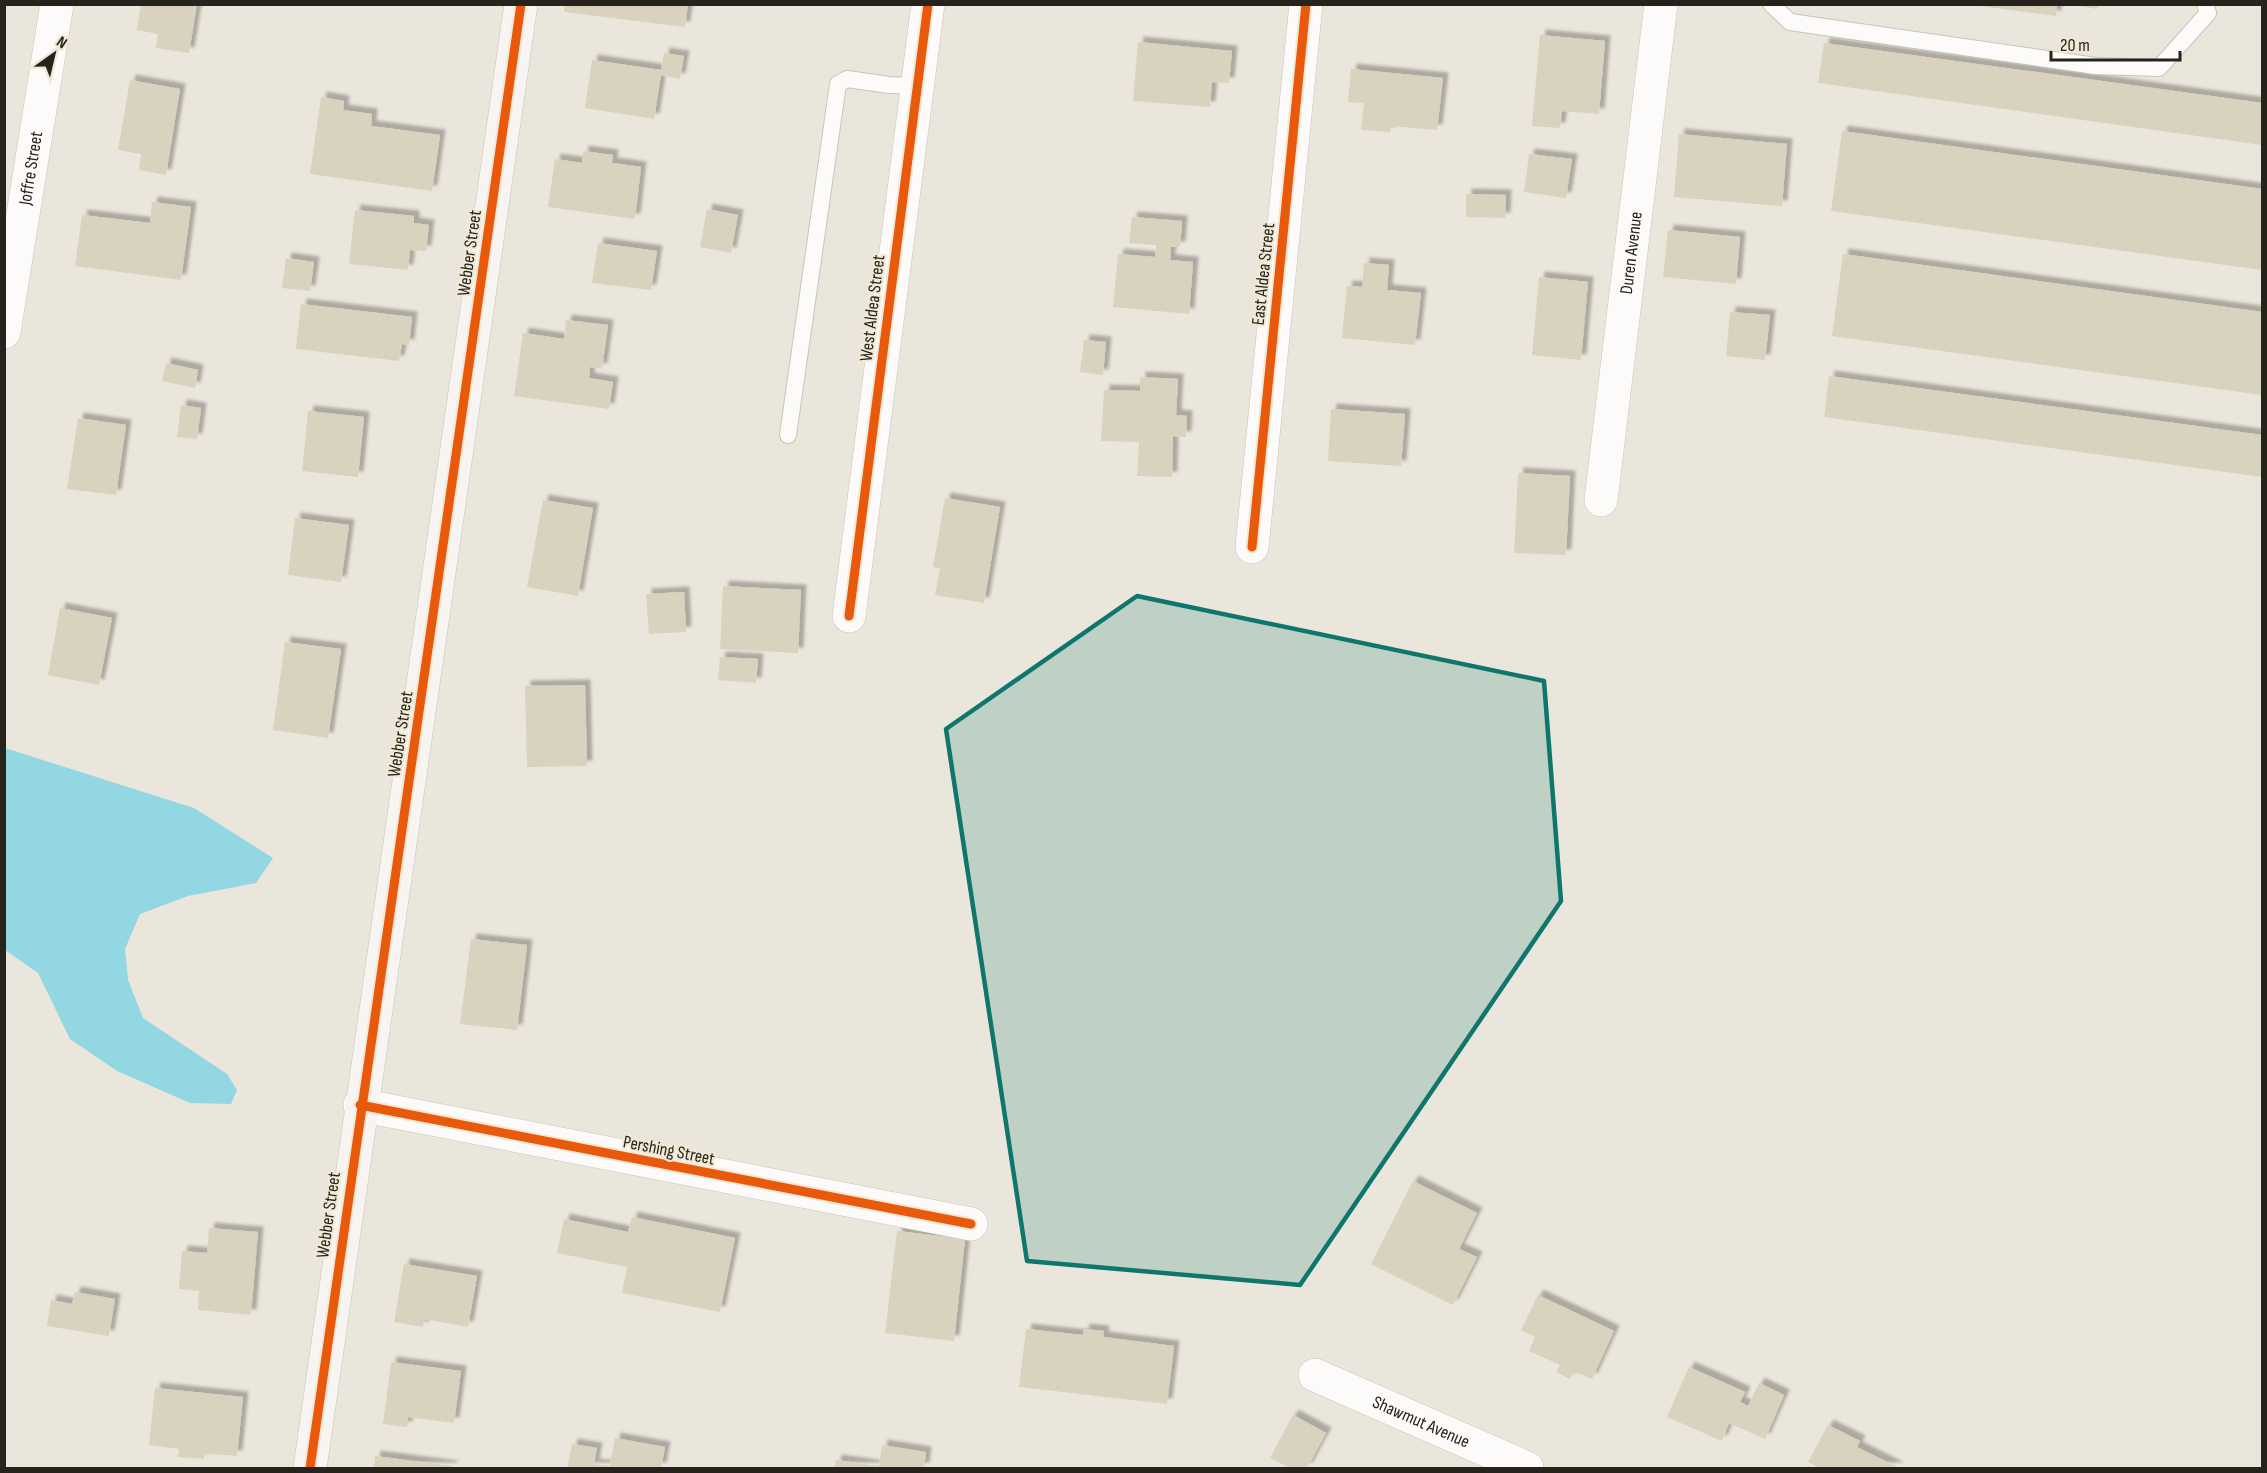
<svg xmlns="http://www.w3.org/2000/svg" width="2267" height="1473" font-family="'Sofia Sans Condensed',sans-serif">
  <defs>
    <filter id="shadow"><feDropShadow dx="5.5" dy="-5.5" stdDeviation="1.5" flood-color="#0004"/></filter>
  </defs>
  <rect width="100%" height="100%" fill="#ebe6db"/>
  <!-- water -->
  <polygon fill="#92d7e1" points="5,748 194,808 273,858 256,883 188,896 140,914 125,949 128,980 143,1018 227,1074 237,1090 231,1104 190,1103 117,1071 70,1039 38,973 5,950"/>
  <!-- building -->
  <g fill="#d9d2bf" filter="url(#shadow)">
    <polygon points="141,4 197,4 189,53 156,48 158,34 137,30"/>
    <polygon points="565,4 688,4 685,27 564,12"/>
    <polygon points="1964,4 2057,4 2056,16"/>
    <polygon points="2068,4 2098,4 2097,9"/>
    <polygon points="1540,35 1605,41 1599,114 1562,111 1560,128 1532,126"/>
    <polygon points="1138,42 1232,51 1229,83 1212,82 1210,107 1133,101"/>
    <polygon points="1824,43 2262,103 2262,145 1818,83"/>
    <polygon points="664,53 684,56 680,79 661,75 654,119 585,108 592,60 661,70"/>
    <polygon points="1351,69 1443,78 1437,130 1391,126 1390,132 1361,130 1364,103 1348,102"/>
    <polygon points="130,80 180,89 166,175 139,170 141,154 118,150"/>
    <polygon points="321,97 344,101 343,110 372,114 371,126 440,135 432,191 310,174"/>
    <polygon points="1842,131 2262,189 2262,270 1831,211"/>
    <polygon points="1679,134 1787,144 1782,206 1674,197"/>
    <polygon points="583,151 613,155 612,163 641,167 635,219 548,207 555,159 582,163"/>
    <polygon points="1529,154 1572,159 1566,198 1524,192"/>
    <polygon points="1466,194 1506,195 1505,218 1466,217"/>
    <polygon points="152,202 191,207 181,280 75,266 82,215 150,223"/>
    <polygon points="707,209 738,215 731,253 700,247"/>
    <polygon points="355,210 414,216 414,223 429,225 426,251 410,250 408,270 349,264"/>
    <polygon points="1132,217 1182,221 1180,247 1171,247 1170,260 1193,262 1189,314 1113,307 1118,254 1155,257 1156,245 1129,243"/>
    <polygon points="1668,230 1740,237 1736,284 1663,277"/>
    <polygon points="598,243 657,251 651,290 592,283"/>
    <polygon points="1843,254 2262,312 2262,395 1832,336"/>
    <polygon points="286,258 314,262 310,291 282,288"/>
    <polygon points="1364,263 1389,265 1387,290 1421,293 1415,345 1342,338 1347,286 1362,287"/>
    <polygon points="1539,277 1588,282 1581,360 1532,355"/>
    <polygon points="301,304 412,317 409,345 402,344 399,361 296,349"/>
    <polygon points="1730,312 1770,315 1765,360 1726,356"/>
    <polygon points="566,320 608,325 602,369 590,367 589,378 613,382 609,409 514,396 523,333 564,339"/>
    <polygon points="1084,340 1106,342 1103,375 1080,372"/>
    <polygon points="166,363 198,370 195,388 162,381"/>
    <polygon points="1829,376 2262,435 2262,477 1824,417"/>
    <polygon points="1140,377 1178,379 1176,415 1187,416 1186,437 1173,436 1172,477 1137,476 1139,442 1101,441 1104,390 1140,391"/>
    <polygon points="181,405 201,408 197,439 177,437"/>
    <polygon points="1331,409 1405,414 1401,466 1328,461"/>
    <polygon points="308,411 364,417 358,477 302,471"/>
    <polygon points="78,418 126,425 116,495 67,489"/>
    <polygon points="1518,473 1570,476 1566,555 1514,553"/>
    <polygon points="945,498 1000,507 984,603 935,595 940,568 933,567"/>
    <polygon points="543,500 593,508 578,596 527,587"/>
    <polygon points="295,518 349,525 341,582 288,575"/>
    <polygon points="723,586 801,590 798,653 720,649"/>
    <polygon points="684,592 686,632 649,634 646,594"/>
    <polygon points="60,608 112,618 99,685 48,675"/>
    <polygon points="285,642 341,649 328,738 273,730"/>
    <polygon points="720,657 758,659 756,683 718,680"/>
    <polygon points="585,685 587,766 527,767 525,686"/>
    <polygon points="471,939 527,945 517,1030 460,1024"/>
    <polygon points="1413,1181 1477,1213 1459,1249 1477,1257 1453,1305 1371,1264"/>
    <polygon points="632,1217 735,1238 720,1312 622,1293 627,1267 557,1253 564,1219 628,1232"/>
    <polygon points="209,1228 258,1232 251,1315 198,1310 199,1291 179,1289 182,1251 207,1253"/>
    <polygon points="897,1231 965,1239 954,1341 885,1333"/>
    <polygon points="404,1264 477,1276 468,1327 424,1319 423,1327 394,1322"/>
    <polygon points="75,1292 115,1299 109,1336 47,1326 51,1300 72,1304"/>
    <polygon points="1538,1295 1614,1331 1592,1379 1573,1371 1570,1379 1556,1372 1560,1365 1529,1351 1535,1337 1521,1330"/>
    <polygon points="1026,1329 1083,1335 1084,1329 1104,1331 1103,1337 1174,1346 1167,1404 1019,1387"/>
    <polygon points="391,1362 461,1371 454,1423 408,1417 407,1427 383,1424"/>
    <polygon points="1689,1367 1745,1392 1740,1402 1748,1406 1759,1383 1784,1395 1765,1439 1729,1423 1722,1441 1667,1417"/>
    <polygon points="155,1388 243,1397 237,1456 204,1453 204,1459 178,1457 179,1449 149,1445"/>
    <polygon points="1293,1415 1326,1433 1307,1468 1290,1468 1270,1458"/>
    <polygon points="1828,1425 1860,1441 1857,1447 1899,1468 1820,1468 1808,1462"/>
    <polygon points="615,1438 665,1447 661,1468 567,1468 572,1444 597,1448 594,1464 610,1466"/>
    <polygon points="882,1445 926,1452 924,1468 835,1468 836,1460 879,1466"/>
    <polygon points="375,1456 452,1466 452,1468 374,1468"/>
  </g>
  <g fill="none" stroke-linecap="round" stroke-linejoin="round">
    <!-- lane casing -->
    <g stroke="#c8c4bc" stroke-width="18">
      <g id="lane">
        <polyline points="1771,4 1790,22 2096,66 2159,68 2208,13 2205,4"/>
        <polyline points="788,435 838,84 847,79 889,85 917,86"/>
      </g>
    </g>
    <!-- street casing -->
    <g stroke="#c8c4bc" stroke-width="34">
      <g id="street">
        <path id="s1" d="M 4,332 L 57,4"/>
        <path id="s2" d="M 1601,500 L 1661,4"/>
        <polyline points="1252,547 1306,4"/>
        <polyline points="849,616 928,4"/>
        <polyline points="360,1105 971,1224"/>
        <path id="s3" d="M 1315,1375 L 1527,1468"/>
      </g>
    </g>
    <!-- secondary casing -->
    <g stroke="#c8c4bc" stroke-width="34">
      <polyline id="secondary" points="310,1468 521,4"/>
    </g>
    <!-- lane -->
    <use href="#lane" stroke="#fcfbfa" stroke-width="16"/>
    <!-- street -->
    <use href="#street" stroke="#fcfbfa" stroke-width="33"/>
    <!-- secondary -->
    <use href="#secondary" stroke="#f7f4f2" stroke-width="33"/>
    <!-- cycleway casing -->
    <g stroke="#f1e9d5" stroke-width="13">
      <g id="cycleway">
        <polyline points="1252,547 1306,4"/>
        <polyline points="849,616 928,4"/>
        <polyline points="360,1105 971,1224"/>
        <polyline points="310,1468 521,4"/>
      </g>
    </g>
    <!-- cycleway -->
    <use href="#cycleway" stroke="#e8590c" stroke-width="9"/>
  </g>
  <!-- marked area -->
  <path fill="#0f766e" fill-opacity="0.2" stroke="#0f766e" stroke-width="4.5" stroke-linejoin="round" d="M 1137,596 L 1544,681 L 1561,901 L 1300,1285 L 1027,1261 L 946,729 Z"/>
  <g text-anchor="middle" stroke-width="4.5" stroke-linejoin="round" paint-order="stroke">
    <!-- street labels -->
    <g font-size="18" fill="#26231c" stroke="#f1e9d5">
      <text dy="6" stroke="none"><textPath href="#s1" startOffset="166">Joffre Street</textPath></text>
      <text dy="6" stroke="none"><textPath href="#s2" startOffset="249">Duren Avenue</textPath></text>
      <text transform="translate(469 253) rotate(-82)" y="6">Webber Street</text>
      <text transform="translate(1263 274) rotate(-84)" y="6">East Aldea Street</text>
      <text transform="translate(872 308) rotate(-83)" y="6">West Aldea Street</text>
      <text transform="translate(400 734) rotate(-81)" y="6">Webber Street</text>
      <text transform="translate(669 1150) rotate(11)" y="6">Pershing Street</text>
      <text transform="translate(328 1215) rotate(-82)" y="6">Webber Street</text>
      <text dy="6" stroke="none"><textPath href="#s3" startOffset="116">Shawmut Avenue</textPath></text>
    </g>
  </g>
  <!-- border -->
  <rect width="2267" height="1473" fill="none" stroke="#26231c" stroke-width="12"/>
  <!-- north arrow -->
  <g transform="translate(54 54) rotate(34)" stroke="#f1e9d5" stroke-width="4.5" paint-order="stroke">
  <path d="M0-4.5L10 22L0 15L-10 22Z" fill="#26231c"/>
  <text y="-9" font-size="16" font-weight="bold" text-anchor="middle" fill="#26231c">N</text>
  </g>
  <!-- scale -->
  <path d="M2051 51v9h129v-9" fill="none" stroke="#26231c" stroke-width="3"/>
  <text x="2060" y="51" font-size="18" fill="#26231c" stroke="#f1e9d5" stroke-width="4.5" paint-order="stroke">20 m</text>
</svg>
